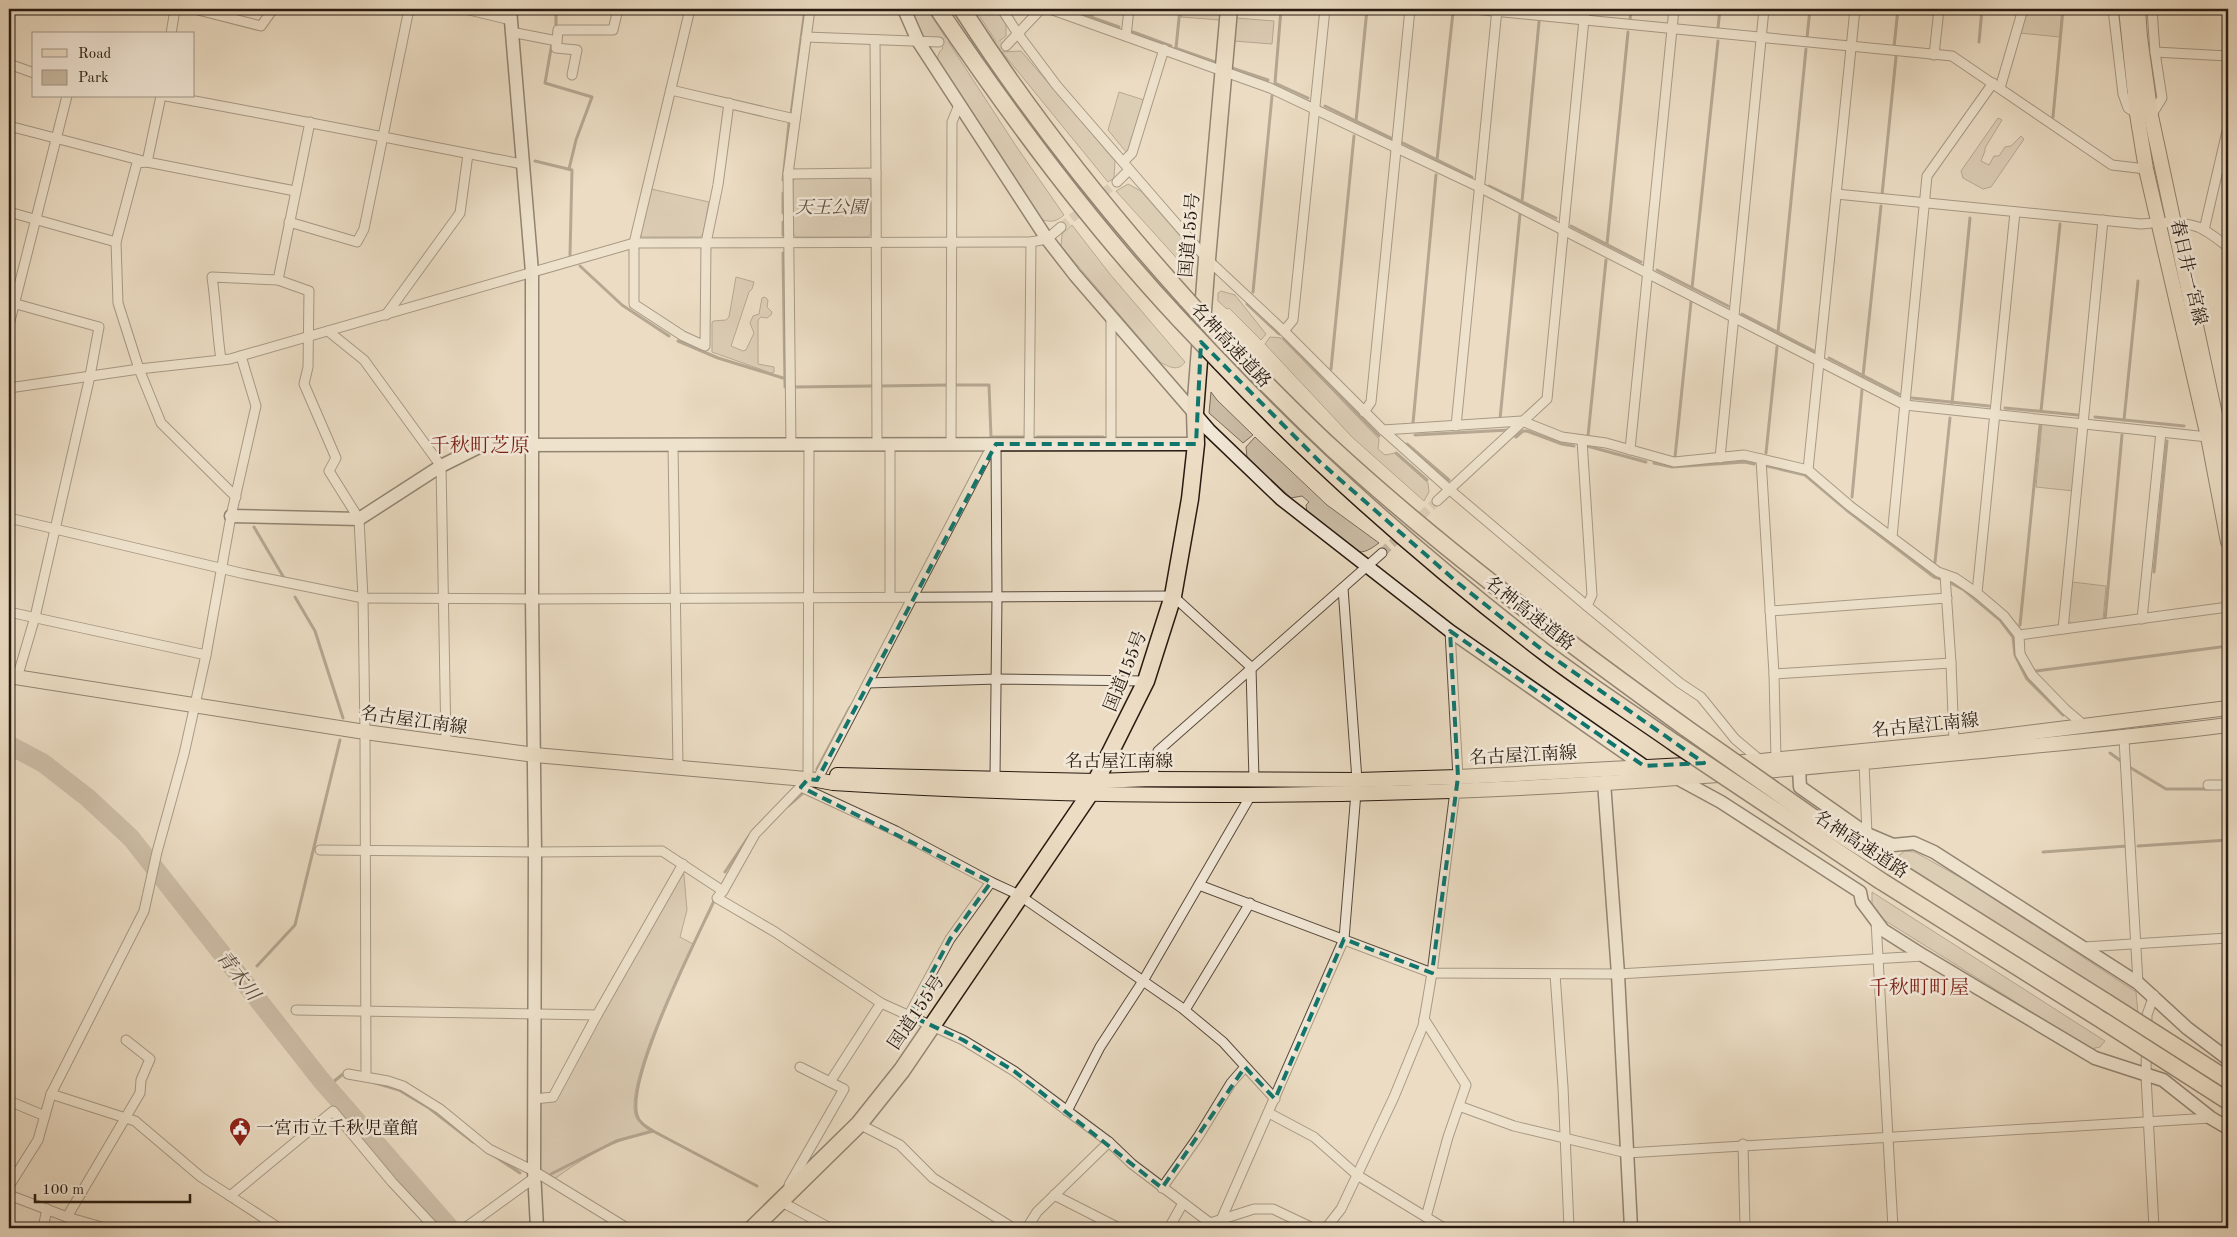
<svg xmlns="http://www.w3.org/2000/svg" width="2237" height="1237" font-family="'Old Standard TT','Noto Serif JP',serif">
  <rect width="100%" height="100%" fill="#ebdcc3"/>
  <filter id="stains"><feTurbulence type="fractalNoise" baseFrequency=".004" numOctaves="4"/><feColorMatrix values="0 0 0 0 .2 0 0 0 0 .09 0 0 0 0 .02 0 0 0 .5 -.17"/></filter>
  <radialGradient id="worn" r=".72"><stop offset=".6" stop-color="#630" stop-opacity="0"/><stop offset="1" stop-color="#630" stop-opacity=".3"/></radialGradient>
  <!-- green -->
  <g fill="#cabba5" stroke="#786a5a">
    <path d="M 912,9 L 927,9 L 1016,146 L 1064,215 C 1056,222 1052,222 1042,220 L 938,64 C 937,56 938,53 943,48 L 937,39 L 923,36 L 912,17 Z"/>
    <polygon points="975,9 996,9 1006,25 1006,36 997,43"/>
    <polygon points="1182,9 1221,9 1220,20 1181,17"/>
    <polygon points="2028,9 2062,9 2060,37 2019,33"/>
    <polygon points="1236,18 1274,21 1272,44 1234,41"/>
    <polygon points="1021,51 1115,161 1114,178 1108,182 1002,52"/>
    <polygon points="1119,92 1144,100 1127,153 1108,130"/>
    <polygon points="1998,118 2002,120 1985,148 1985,151 1981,161 1989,165 1994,156 1999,156 2005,147 2011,146 2021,136 2024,139 1991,187 1983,189 1963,178 1961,171"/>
    <polygon points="867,177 871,181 871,234 868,237 796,237 792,232 793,180 796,178"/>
    <polygon points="1128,184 1141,191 1194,252 1192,275 1116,191"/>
    <polygon points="651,189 709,202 703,234 700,237 642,237 640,233"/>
    <path d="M 1072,225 L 1109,273 L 1185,362 C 1178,372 1169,367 1160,362 L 1061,246 L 1062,234 Z"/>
    <polygon points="736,277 754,282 752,289 749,292 731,346 743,351 746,350 754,333 750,323 753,316 759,314 762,298 765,297 768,300 767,307 772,312 771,315 767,318 761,317 758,320 758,364 774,367 774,372 771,373 712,352 712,323 713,321 726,320 729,317"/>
    <polygon points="1221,291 1235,295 1266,334 1261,340 1229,308 1227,309 1218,301 1218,293"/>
    <polygon points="1270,337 1282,338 1379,439 1378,449 1385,455 1395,453 1428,483 1429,492 1424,501 1352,437 1265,344"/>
    <polygon points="1211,392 1217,400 1253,435 1243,443 1209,413"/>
    <polygon points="2042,423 2076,426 2080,432 2074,491 2036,487"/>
    <path d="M 1255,437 L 1327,505 L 1379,543 C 1370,549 1365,554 1354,551 L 1307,512 L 1306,505 L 1309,502 L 1302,496 L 1291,498 L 1247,458 L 1246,447 Z"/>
    <polygon points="2072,582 2106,586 2103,620 2072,624 2068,620"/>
    <polygon points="1905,851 1915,852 1972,884 2136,992 2138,1013 1895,858"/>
    <path d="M 683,864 L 687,910 L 680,937 L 693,944 C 677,976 626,1084 635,1115 C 638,1123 645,1127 651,1132 C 613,1140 584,1157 553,1180 L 534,1178 L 534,1099 L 553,1097 Z"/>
    <polygon points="1872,892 2105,1041 2100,1047 2091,1049 1884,920 1872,904"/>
  </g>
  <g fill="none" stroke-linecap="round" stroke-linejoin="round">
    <!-- stream -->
    <g stroke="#746757" stroke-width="3">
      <polyline points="1068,9 1119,27"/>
      <polyline points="1281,9 1275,83 1308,98"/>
      <polyline points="1541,10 1541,9"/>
      <polyline points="1092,17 1092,9"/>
      <polyline points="1630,20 1631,9"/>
      <polyline points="556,26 556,9"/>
      <polyline points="1718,28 1720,9"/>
      <polyline points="1133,32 1171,46"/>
      <polyline points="1807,38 1810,9"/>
      <polyline points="1979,42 1982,9"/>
      <polyline points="552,43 545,83 592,97 576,140 569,169"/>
      <polyline points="1894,47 1898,9"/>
      <polyline points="1175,48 1215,62"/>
      <polyline points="1176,48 1180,9"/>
      <polyline points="1232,68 1268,80"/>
      <polyline points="1325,106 1391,138"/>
      <polyline points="791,114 805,9"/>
      <polyline points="2053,117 2063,9"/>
      <polyline points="1356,121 1367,9"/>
      <polyline points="1403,143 1472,177"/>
      <polyline points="1437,160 1453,12"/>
      <polyline points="535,161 572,170 570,255"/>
      <polyline points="783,180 789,123"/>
      <polyline points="1489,186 1556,218"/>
      <polyline points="783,193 783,213"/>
      <polyline points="1882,195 1896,57"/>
      <polyline points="1522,201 1539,22"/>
      <polyline points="783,222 783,235"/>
      <polyline points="1571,226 1641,262"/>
      <polyline points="1607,244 1628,32"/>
      <polyline points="783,253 785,387"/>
      <polyline points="580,266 622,305 669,336"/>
      <polyline points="1657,270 1728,306"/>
      <polyline points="1692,288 1718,41"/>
      <polyline points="1253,292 1272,96"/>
      <polyline points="1247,304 1279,334"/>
      <polyline points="1742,314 1814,351"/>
      <polyline points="1778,332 1806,49"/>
      <polyline points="1284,339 1379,436"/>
      <polyline points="678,341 718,358 783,378"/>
      <polyline points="1829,358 1899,394"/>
      <polyline points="1331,369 1354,136"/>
      <polyline points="1863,376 1881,206"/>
      <polyline points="956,385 989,385 991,437 1025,437"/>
      <polyline points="881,386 948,385"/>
      <polyline points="794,387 872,386"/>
      <polyline points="1912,398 1989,406"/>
      <polyline points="1952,403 1970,218"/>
      <polyline points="2005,408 2078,415"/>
      <polyline points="2041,411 2060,224"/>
      <polyline points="2095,417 2184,426"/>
      <polyline points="1500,419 1520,214"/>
      <polyline points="2124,420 2138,281"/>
      <polyline points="1413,423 1436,175"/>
      <polyline points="1415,435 1509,430"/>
      <polyline points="1588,436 1606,260"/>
      <polyline points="1037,437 1103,437"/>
      <polyline points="1516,437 1523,431 1527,431 1562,444 1574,446"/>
      <polyline points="1407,444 1449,480"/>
      <polyline points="1587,446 1646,462"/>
      <polyline points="1396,453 1427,480"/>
      <polyline points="1766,453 1777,347"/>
      <polyline points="1675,457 1691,302"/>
      <polyline points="1654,463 1672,467 1745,462 1754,464"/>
      <polyline points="1767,466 1805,475 1849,512 1934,577 1941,579"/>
      <polyline points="1852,497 1862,390"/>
      <polyline points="254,527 284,578"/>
      <polyline points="1935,562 1950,418"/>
      <polyline points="2154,572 2167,441"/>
      <polyline points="1951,583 1964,590 2000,620 2013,637 2015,655 2027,679 2063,715"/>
      <polyline points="295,597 315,631 343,718"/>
      <polyline points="2105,620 2122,435"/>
      <polyline points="2020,625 2040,426"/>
      <polyline points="2036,671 2228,646"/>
      <polyline points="2110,753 2121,761 2122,764"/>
      <polyline points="2131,768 2166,789 2210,789"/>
      <polyline points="817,769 850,707"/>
      <polyline points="788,806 803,793"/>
      <polyline points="2138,846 2228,840"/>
      <polyline points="2043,852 2127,846"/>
      <polyline points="725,872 749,836"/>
      <polyline points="257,966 295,925 340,740"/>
      <polyline points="372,1082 399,1090 429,1108 473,1142"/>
      <polyline points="327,1087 343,1074 347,1075"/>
      <path d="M 653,1131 C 647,1127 639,1123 637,1115 C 626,1078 696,940 714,901"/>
      <polyline points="493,1155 520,1173"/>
      <polyline points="551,1174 616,1141 653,1131 757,1186"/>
      <polyline points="835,1226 840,1228"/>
    </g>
    <!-- river -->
    <polyline stroke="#a89a86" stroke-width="19" points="9,745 43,763 88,798 131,838 321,1080 450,1228"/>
    <!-- street-tunnel -->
    <g stroke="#c4b59f" stroke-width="9" stroke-dasharray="9 4.5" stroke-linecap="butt">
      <polyline points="939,42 1006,46"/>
      <polyline points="1061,227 1117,182"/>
      <polyline points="1382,553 1437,501"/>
    </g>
    <!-- street casing -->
    <g stroke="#584a3d" stroke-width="11">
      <g id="street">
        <polyline points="194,9 261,26 273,9"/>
        <polyline points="299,9 302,9"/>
        <polyline points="465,9 511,20"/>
        <polyline points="690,9 634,243 634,304 683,336 705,346 706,243 718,185 729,103"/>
        <polyline points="1002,9 1018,34 1057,86 1207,259 1284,331 1383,430 1450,490 1587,606 1680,683 1701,697 1735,739 1761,761"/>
        <polyline points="1050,9 1270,88 1479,187 1905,405 2208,437"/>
        <polyline points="1473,9 1952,56 2112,165 2146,169"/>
        <polyline points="2113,9 2123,94 2128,108 2137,114"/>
        <polyline points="511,32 557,41 558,30 613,30 618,9"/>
        <polyline points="171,34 175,9"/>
        <polyline points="1126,36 1129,9"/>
        <polyline points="806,37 939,42"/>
        <polyline points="875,40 876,173"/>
        <polyline points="557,41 556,48 577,50 572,75"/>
        <polyline points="1006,46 1041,9"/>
        <polyline points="2155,52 2228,56"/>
        <polyline points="1934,55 1939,9"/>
        <polyline points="9,64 34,73"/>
        <polyline points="2000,88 2023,9"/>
        <polyline points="671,90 795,119"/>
        <polyline points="161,96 147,162 137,163 116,242 118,303 139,369 161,423 236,497"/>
        <path d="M 166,96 C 285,117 403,141 522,164"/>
        <polyline points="2151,116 2162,98 2155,52 2152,9"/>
        <polyline points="9,126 147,162 295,191"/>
        <polyline points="1123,162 1132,153 1164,49"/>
        <polyline points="788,174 876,173 877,445"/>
        <polyline points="1117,182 1129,170"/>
        <path d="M 1836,194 L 2141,224 C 2159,222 2181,221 2198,227 C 2208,231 2219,240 2228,247"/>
        <polyline points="9,212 116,242"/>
        <polyline points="289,222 357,242 364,229 409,9"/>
        <polyline points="2204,230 2228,127"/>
        <polyline points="278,280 310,122"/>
        <polyline points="9,302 99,327 90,376 35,617 17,678"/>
        <polyline points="386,315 460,213 468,154"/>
        <polyline points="1111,318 1111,444"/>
        <polyline points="9,325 67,96"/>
        <polyline points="328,331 364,360 441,466 446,743"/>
        <polyline points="1284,331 1293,320 1325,9"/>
        <path d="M 221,360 C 217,332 216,305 212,277 L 278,280 L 309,291 L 308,367 L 304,384 L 336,458 L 329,471 L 359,519 L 363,598 L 365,732 L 366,1077"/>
        <polyline points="9,388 139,369 230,359 634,243 1031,242 1047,239 1061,227"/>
        <polyline points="1364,412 1371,402 1410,9"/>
        <polyline points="1456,426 1497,9"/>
        <polyline points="1383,430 1522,421 1562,437 1606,443 1674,462 1744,455 1808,470 1850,506 1938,572 1955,578 1977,593 2004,616 2019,635 2020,654 2032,675 2066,710 2085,726"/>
        <polyline points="1582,440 1592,595 1587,606"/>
        <polyline points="951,444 952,122 959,105"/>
        <polyline points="1029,444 1031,242"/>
        <polyline points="673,445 678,767"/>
        <polyline points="791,445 788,174 810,9"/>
        <polyline points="1630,450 1674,9"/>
        <polyline points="1720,458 1764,9"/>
        <polyline points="1761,459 1774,674 1776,759"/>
        <polyline points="1808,470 1855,9"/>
        <polyline points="1437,501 1547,399 1585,9"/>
        <polyline points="9,518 245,574 363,598 532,599 1173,596 1251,667 1254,780"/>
        <polyline points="1892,537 1927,176 1993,83"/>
        <polyline points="1945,575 1951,663 1954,742"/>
        <polyline points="1977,593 2015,212"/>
        <polyline points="890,597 890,445"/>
        <polyline points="1770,611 1947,598"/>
        <polyline points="9,612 206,655"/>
        <polyline points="2142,619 2161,432"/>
        <polyline points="2063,629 2103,220"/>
        <polyline points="1450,631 1458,777"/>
        <polyline points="2019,635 2228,607"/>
        <polyline points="1774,674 1951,663"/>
        <polyline points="868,683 997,679 1146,681"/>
        <polyline points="2124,739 2138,983"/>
        <polyline points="1864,763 1867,834"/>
        <polyline points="995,777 997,597 996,445"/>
        <polyline points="1152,779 1158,751 1382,553"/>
        <polyline points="817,780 987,455 996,444"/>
        <polyline points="2208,785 2228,785"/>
        <polyline points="801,787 896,831 991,882 1019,895 1182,1008 1223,1042 1275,1099"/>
        <polyline points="320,850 535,852 662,851 723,891 717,898 775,932 881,1003 963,1040 1014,1071 1109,1142 1132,1164 1210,1223 1254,1209 1273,1209 1313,1228"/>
        <polyline points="1199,885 1432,973 1618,974 1924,956"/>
        <polyline points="723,891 755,834 808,779 809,445"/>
        <polyline points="1876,921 1893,1228"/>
        <polyline points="2084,947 2228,938"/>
        <polyline points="1555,974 1563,1087 1569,1228"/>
        <polyline points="296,1010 597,1015"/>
        <polyline points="1185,1010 1250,903"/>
        <polyline points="909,1015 950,939 991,882"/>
        <polyline points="1424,1019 1466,1085 1448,1137 1426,1217"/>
        <polyline points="348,1074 388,1081 403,1086 440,1109 489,1149 534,1171 627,1228"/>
        <polyline points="830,1082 881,1003"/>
        <polyline points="51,1094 135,1121 201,1177 279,1228"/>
        <polyline points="534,1099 553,1097 597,1015 683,864"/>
        <polyline points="9,1101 45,1116"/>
        <polyline points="1459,1106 1514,1126 1627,1153 2211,1118"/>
        <polyline points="1067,1111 1100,1047 1143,981 1251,795"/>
        <polyline points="1269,1113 1314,1137 1357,1175 1444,1228"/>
        <polyline points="859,1124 900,1145 933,1178 1013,1228"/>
        <polyline points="1743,1144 1745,1228"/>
        <polyline points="789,1185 844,1089 800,1067"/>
        <polyline points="9,1186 38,1140 51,1094 144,911 157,852 184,754 206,655 231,516 256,406 241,356"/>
        <polyline points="1162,1188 1198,1137 1231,1083 1245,1067"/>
        <polyline points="9,1195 67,1217 105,1228"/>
        <polyline points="1054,1195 1119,1228"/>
        <polyline points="230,1196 333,1111 392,1182 435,1228"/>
        <polyline points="780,1201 830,1228"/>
        <polyline points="67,1217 140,1093 141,1080 150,1059 126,1040"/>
        <polyline points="1221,1220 1344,939 1357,780 1343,588"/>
        <polyline points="43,1228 47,1209"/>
        <polyline points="465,1228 534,1178"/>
        <polyline points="1027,1228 1037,1212 1109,1142"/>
        <polyline points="1169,1228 1183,1203"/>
        <polyline points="1326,1228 1341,1209 1394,1097 1423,1026 1432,973 1455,791"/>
        <polyline points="2154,1228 2146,1076 2147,1015 2154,995"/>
      </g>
    </g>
    <!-- secondary casing -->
    <g stroke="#271a10" stroke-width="15">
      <g id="secondary">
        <polyline points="510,9 532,272 532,599 535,852 534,1171 537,1228"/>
        <polyline points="904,9 918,41 1047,239 1075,275 1209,430 1281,499 1450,631 1644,766 1651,768"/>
        <polyline points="231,516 359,519 441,466 483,445 1196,444"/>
        <polyline points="1799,768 1800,787 1867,834 1893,845 1914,843 1934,852 2138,983 2187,1028 2228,1059"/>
        <polyline points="1675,777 1721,802 1860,892 1862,902 1883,930 1924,956 2095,1058 2163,1080 2211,1118 2228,1128"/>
        <polyline points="1604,782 1618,974 1631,1228"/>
      </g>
    </g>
    <!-- primary casing -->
    <g stroke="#271a10" stroke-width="16">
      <g id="primary">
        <polyline points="2126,9 2137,114 2146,169 2208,437 2228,542"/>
        <polyline points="2138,9 2140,37 2151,116 2228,475"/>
        <path d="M 9,676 L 365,732 L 535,755 L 817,780 L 833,783 C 1039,796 1245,798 1451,791 C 1617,785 1783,770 1949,754 C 2042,745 2135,737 2228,725"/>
        <polyline points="837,775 1096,781 1152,779 1357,780 1458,777 1761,761 1954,742 2228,708"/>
      </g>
    </g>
    <!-- highway casing -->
    <g stroke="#271a10" stroke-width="19">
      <g id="highway">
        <path d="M 938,9 C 1012,118 1091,225 1181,321"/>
        <path d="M 962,9 C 1028,112 1105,209 1187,300"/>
        <path d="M 1224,341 C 1260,377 1295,414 1332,448 C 1443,550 1564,640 1686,728"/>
        <path d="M 1220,362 C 1319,467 1429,563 1543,651 C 1586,684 1632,713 1676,744"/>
        <polyline points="1890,866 2106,1002"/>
        <polyline points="1881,881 2105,1022"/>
        <polyline points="753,1228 859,1124 902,1070 1089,795 1146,681 1173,596 1190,499 1196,444 1195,412 1207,259 1229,9"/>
      </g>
    </g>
    <!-- street -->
    <use href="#street" stroke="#f2e8d8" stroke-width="9"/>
    <!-- secondary -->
    <use href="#secondary" stroke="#f2e8d8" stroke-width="12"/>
    <!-- primary -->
    <use href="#primary" stroke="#ebdcc3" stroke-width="14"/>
    <!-- highway -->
    <use href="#highway" stroke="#ebdcc3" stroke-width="16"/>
    <!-- highway-bridge casing -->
    <g stroke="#271a10" stroke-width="19" stroke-linecap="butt">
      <g id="highway-bridge">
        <polyline points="1187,300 1224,341"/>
        <polyline points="1181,321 1220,362"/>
        <polyline points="1686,728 1811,816 1890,866"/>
        <polyline points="1676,744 1881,881"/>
        <polyline points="2106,1002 2228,1080"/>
        <polyline points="2105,1022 2228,1101"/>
      </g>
    </g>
    <!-- highway-bridge -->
    <use href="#highway-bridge" stroke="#ebdcc3" stroke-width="16"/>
  </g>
  <!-- marked area -->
  <path d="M0 0H2237V1237H0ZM 1201,342 L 1320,462 L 1458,583 L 1545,652 L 1704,763 L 1644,766 L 1450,631 L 1458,777 L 1432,973 L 1344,939 L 1275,1099 L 1245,1067 L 1162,1188 L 1014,1071 L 963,1040 L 909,1015 L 950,939 L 991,882 L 801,787 L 808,779 L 817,780 L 996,444 L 1196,444 Z" fill="#ebdcc3" fill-opacity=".55" fill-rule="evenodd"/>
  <path fill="none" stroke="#0f766e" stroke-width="4" stroke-dasharray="10 6" stroke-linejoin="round" d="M 1201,342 L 1320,462 L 1458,583 L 1545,652 L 1704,763 L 1644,766 L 1450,631 L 1458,777 L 1432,973 L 1344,939 L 1275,1099 L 1245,1067 L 1162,1188 L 1014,1071 L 963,1040 L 909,1015 L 950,939 L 991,882 L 801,787 L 808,779 L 817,780 L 996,444 L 1196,444 Z"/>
  <!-- icons -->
  <defs>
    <g id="civic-pin" transform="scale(1.125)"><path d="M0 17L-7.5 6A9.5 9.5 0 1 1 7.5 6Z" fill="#8f2418" stroke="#f2e8d8"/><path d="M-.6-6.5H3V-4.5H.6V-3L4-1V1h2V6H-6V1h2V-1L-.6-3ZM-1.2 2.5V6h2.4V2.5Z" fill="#fff"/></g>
  </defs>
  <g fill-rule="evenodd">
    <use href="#civic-pin" x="240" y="1128"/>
  </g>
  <g text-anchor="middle" stroke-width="5" stroke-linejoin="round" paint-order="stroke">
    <!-- park labels -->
    <g font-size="18" font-style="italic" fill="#584a3d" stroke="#f2e8d8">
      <text x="831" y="213">天王公園</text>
    </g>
    <!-- street labels -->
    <g font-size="18" fill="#271a10" stroke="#f2e8d8">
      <text transform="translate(1189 235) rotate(-85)" y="6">国道155号</text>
      <text transform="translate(2189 272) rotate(77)" y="6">春日井一宮線</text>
      <text transform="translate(1231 345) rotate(47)" y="6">名神高速道路</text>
      <text transform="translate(1530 613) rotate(38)" y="6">名神高速道路</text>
      <text transform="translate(1125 671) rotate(-68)" y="6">国道155号</text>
      <text transform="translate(414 720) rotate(8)" y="6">名古屋江南線</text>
      <text transform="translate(1925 725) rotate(-6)" y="6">名古屋江南線</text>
      <text transform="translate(1523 755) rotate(-3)" y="6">名古屋江南線</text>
      <text x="1119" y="767">名古屋江南線</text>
      <text transform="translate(1861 844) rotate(33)" y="6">名神高速道路</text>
      <text transform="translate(916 1012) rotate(-56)" y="6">国道155号</text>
    </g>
    <!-- poi labels -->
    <g font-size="18" fill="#271a10" stroke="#f2e8d8" text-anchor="start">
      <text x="256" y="1134">一宮市立千秋児童館</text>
    </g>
    <!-- water labels -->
    <g font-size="19" font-style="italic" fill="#5b4d3f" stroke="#f2e8d8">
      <text transform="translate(239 975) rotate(52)" y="7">青木川</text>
    </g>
    <!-- quarter labels -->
    <g font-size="20" fill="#7a1f14" stroke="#f2e8d8">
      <text x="480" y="452">千秋町芝原</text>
      <text x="1919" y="994">千秋町町屋</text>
    </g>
  </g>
  <!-- margin -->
  <rect width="2237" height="1237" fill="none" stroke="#ebdcc3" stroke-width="30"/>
  <rect x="10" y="10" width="2217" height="1217" fill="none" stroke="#271a10" stroke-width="2.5"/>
  <rect x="15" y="15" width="2207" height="1207" fill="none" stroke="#271a10"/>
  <!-- legend -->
  <rect x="32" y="32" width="162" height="65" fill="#f2e8d8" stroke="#a19688"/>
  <rect x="42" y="49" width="25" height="8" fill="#ebdcc3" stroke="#a19688"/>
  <text x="78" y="58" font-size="15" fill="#271a10">Road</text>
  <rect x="42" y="70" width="25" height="15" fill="#cabba5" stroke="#a19688"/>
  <text x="78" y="82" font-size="15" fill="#271a10">Park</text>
  <!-- scale -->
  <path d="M35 1194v8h155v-8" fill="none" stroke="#271a10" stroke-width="2.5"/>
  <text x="42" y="1194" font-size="15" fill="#271a10" stroke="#f2e8d8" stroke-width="4" paint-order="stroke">100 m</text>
  <rect width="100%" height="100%" filter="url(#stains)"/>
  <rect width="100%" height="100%" fill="url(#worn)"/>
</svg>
